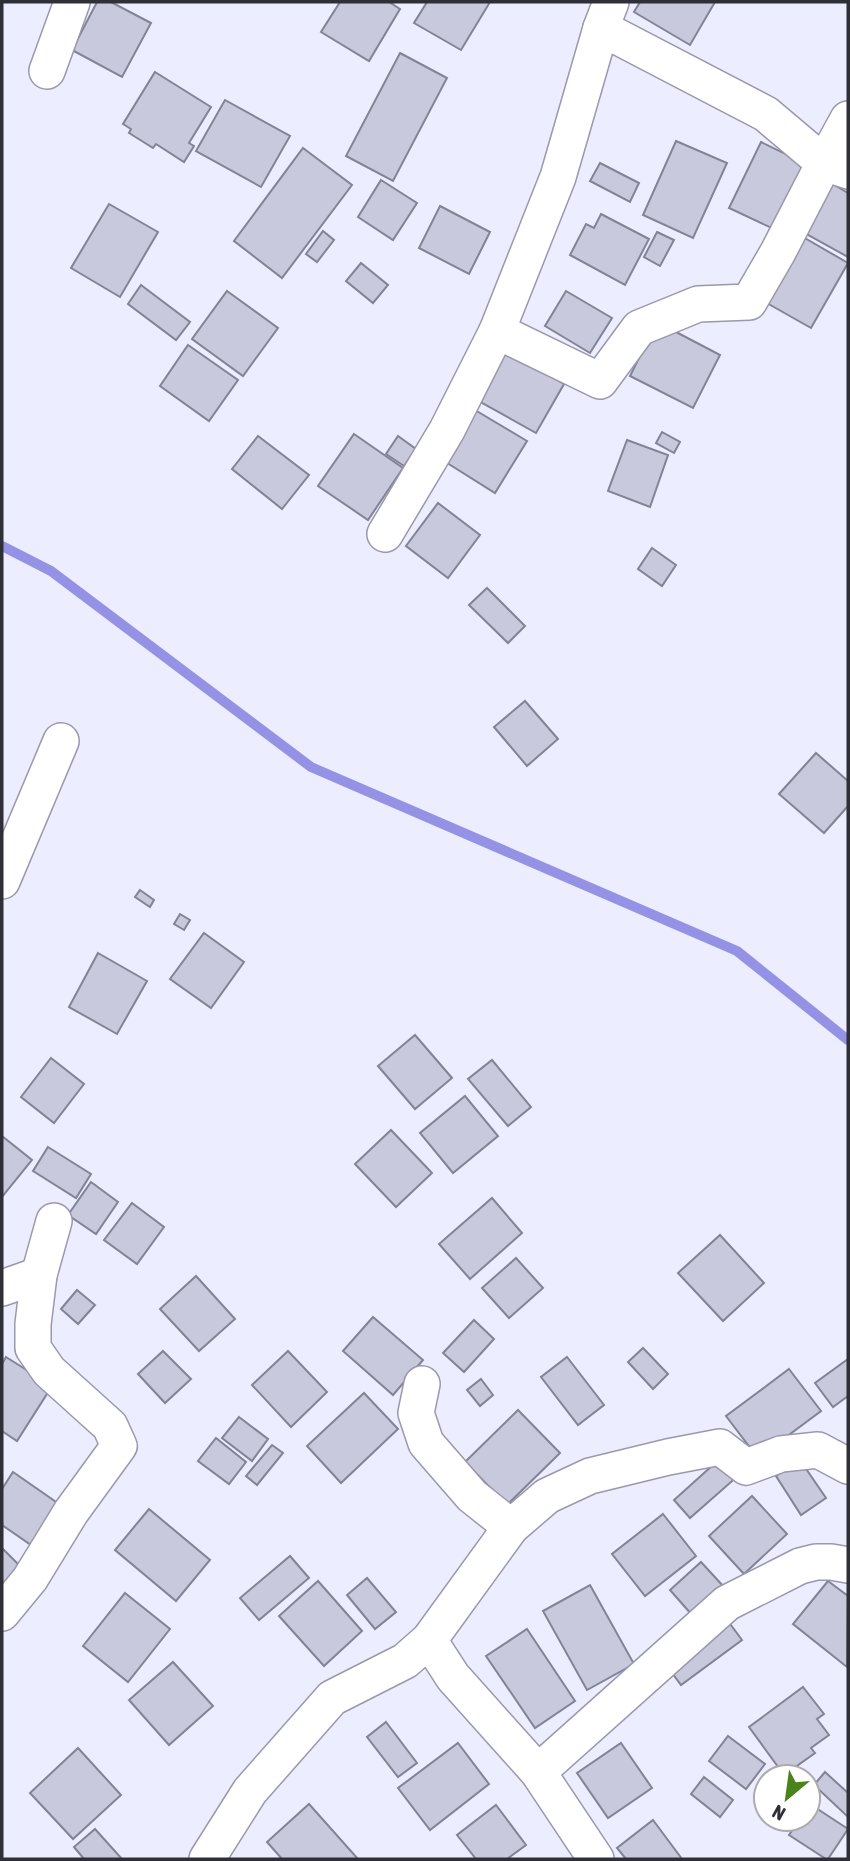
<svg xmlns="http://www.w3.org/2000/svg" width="850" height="1861" font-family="'Asap Condensed',sans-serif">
  <rect width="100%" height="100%" fill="#ecedfe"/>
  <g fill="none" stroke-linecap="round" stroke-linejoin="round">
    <!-- stream -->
    <polyline stroke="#9592e6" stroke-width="10" points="2,546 51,571 311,767 737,951 848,1040"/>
  </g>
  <!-- building -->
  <g fill="#c8c9dd" stroke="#828396" stroke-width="2">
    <polygon points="97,2 111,2 151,23 122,77 72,50"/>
    <polygon points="340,2 389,2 400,9 369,61 321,32"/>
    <polygon points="427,2 490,2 461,50 414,23"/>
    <polygon points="640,2 715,2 690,45 634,12"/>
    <polygon points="400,53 447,78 393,181 346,156"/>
    <polygon points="155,72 211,107 189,143 194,146 184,162 156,144 153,148 129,133 131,129 123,124"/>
    <polygon points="225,100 290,136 261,187 196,151"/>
    <polygon points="676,141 727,163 693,238 643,215"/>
    <polygon points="761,142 810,166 778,231 729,208"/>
    <polygon points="303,148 352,185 282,278 234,241"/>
    <polygon points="600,163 639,183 630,202 590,181"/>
    <polygon points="381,180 417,203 393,240 358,217"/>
    <polygon points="831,183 848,193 848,257 803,232"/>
    <polygon points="109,204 158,232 120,297 71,268"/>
    <polygon points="440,206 490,232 469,274 419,248"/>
    <polygon points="601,214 649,239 625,285 570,255 586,224 594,228"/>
    <polygon points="323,231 334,240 317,262 306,254"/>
    <polygon points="657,232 674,240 660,266 644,257"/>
    <polygon points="803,237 848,263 811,328 765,302"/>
    <polygon points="361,263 388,285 373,303 346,281"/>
    <polygon points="141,285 190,322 176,340 128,304"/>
    <polygon points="227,291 278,328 243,376 192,339"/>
    <polygon points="566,291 612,318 590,353 545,326"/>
    <polygon points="657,322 720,355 693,408 630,376"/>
    <polygon points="188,345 238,380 209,421 160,386"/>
    <polygon points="506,350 564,384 536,433 477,400"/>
    <polygon points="475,410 527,441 495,493 444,461"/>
    <polygon points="662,432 680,442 674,453 656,443"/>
    <polygon points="354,434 403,468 368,520 318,486"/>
    <polygon points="258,436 309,475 282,509 232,469"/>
    <polygon points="398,436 416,449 404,466 386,454"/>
    <polygon points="627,440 668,455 650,507 608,491"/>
    <polygon points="438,503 480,535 448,578 406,546"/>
    <polygon points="652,548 676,565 662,586 638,569"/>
    <polygon points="487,588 525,626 508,643 469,605"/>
    <polygon points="525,701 558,739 527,766 494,727"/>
    <polygon points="816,753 848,781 848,806 824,833 779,794"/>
    <polygon points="140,890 154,900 150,907 135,897"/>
    <polygon points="180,914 190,920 184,930 174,924"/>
    <polygon points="204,933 244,962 211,1008 170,979"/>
    <polygon points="98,953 147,981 117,1034 69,1007"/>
    <polygon points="415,1035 452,1078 415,1109 378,1066"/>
    <polygon points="51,1058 84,1084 54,1123 21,1097"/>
    <polygon points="492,1060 531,1107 508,1126 468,1079"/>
    <polygon points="465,1096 498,1136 453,1173 420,1133"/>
    <polygon points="391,1130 432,1173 396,1207 355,1164"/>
    <polygon points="2,1136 32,1160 2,1197"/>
    <polygon points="48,1147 91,1174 76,1198 33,1171"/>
    <polygon points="91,1182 118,1202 96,1234 68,1215"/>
    <polygon points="492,1198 522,1233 470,1279 439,1244"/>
    <polygon points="132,1203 164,1227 137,1264 104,1240"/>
    <polygon points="720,1235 764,1283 723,1321 678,1273"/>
    <polygon points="516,1258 543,1288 509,1318 482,1288"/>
    <polygon points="196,1276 235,1319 199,1351 160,1309"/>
    <polygon points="77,1290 95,1305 78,1324 61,1309"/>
    <polygon points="373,1317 423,1360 393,1395 343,1351"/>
    <polygon points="474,1320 494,1339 464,1372 443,1353"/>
    <polygon points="643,1348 668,1374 653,1389 628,1362"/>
    <polygon points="163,1351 191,1379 165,1403 138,1374"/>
    <polygon points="288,1351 327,1392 291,1427 252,1385"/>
    <polygon points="6,1357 52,1386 17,1441 2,1431 2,1364"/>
    <polygon points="567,1357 604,1405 578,1425 541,1377"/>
    <polygon points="848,1359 848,1396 833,1407 815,1383"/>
    <polygon points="789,1369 821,1411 758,1458 726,1416"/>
    <polygon points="481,1379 493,1395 480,1406 467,1390"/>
    <polygon points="364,1393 398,1429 341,1483 307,1446"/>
    <polygon points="518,1410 560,1453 507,1505 465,1462"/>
    <polygon points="239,1417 268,1439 252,1461 222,1438"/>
    <polygon points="216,1438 246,1462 229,1484 198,1461"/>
    <polygon points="272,1445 283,1453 257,1485 246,1476"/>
    <polygon points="723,1456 739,1475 690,1518 674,1500"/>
    <polygon points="800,1460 826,1498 801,1515 776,1476"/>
    <polygon points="13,1472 59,1504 31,1545 2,1525 2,1489"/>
    <polygon points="752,1496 787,1534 744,1574 709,1536"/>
    <polygon points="149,1509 210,1560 176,1601 115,1550"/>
    <polygon points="663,1514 696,1556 645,1596 612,1554"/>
    <polygon points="2,1548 21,1567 2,1586"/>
    <polygon points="290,1556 309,1578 259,1620 240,1598"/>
    <polygon points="701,1562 724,1587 692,1615 670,1590"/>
    <polygon points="367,1578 396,1612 375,1629 347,1595"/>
    <polygon points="318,1581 362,1631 324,1666 279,1616"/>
    <polygon points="828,1581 848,1596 847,1667 793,1624"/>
    <polygon points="590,1585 634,1664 587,1690 543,1611"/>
    <polygon points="125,1593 170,1629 128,1682 83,1646"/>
    <polygon points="725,1617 742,1640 681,1685 664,1662"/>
    <polygon points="527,1629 575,1701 535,1728 486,1656"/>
    <polygon points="173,1662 213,1706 169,1745 129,1700"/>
    <polygon points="803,1687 824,1714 817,1719 829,1735 811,1748 815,1753 784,1775 749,1727"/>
    <polygon points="386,1722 417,1763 398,1777 367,1737"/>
    <polygon points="728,1736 765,1764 746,1789 709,1761"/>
    <polygon points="458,1743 489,1784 430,1830 398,1788"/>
    <polygon points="621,1743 652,1788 608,1818 577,1773"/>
    <polygon points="78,1748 121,1795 73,1839 30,1793"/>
    <polygon points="825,1772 848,1793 848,1817 814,1785"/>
    <polygon points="704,1777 733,1800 720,1817 691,1794"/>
    <polygon points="309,1804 358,1859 282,1859 267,1842"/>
    <polygon points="810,1804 848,1829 828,1859 826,1859 789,1835 800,1819 808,1819 808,1806"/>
    <polygon points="496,1805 526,1845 507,1859 476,1859 457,1835"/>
    <polygon points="653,1820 682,1859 626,1859 617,1848"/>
    <polygon points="95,1829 122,1859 84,1859 74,1847"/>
  </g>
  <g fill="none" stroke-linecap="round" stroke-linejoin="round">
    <!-- street casing -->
    <g stroke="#9999ad" stroke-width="38">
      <g id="street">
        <polyline points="601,28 766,114 824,163 848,119"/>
        <polyline points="47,71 72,2"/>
        <polyline points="497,331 600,381 639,328 698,304 749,302 778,252 824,163 848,171"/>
        <polyline points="385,534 447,430 497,331 558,177 601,28 611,2"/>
        <polyline points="2,881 61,741"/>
        <polyline points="2,1288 39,1275"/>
        <polyline points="422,1384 416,1413 426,1443 472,1496 511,1527"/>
        <polyline points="2,1613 30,1579 71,1512 119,1446 110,1426 49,1371 33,1348 33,1324 39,1275 54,1221"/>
        <polyline points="429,1640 453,1677 538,1772 596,1859"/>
        <polyline points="538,1772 727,1603 800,1566 816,1562 831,1562 848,1565"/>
        <polyline points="207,1859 250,1791 332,1698 405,1661 429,1640 511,1527 547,1496 590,1476 668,1457 720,1447 746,1467 781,1454 818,1450 848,1466"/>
      </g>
    </g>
    <!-- street -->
    <use href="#street" stroke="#fff" stroke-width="35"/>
  </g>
  <!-- border -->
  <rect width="850" height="1861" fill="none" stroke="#2f2f37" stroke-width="7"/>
  <!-- north arrow -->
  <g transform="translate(787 1798) rotate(209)"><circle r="33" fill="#ffffff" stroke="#acacaf" stroke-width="2"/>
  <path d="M0-5L12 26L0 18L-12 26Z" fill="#4a821b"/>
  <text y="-10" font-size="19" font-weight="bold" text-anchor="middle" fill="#2f2f37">N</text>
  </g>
</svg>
